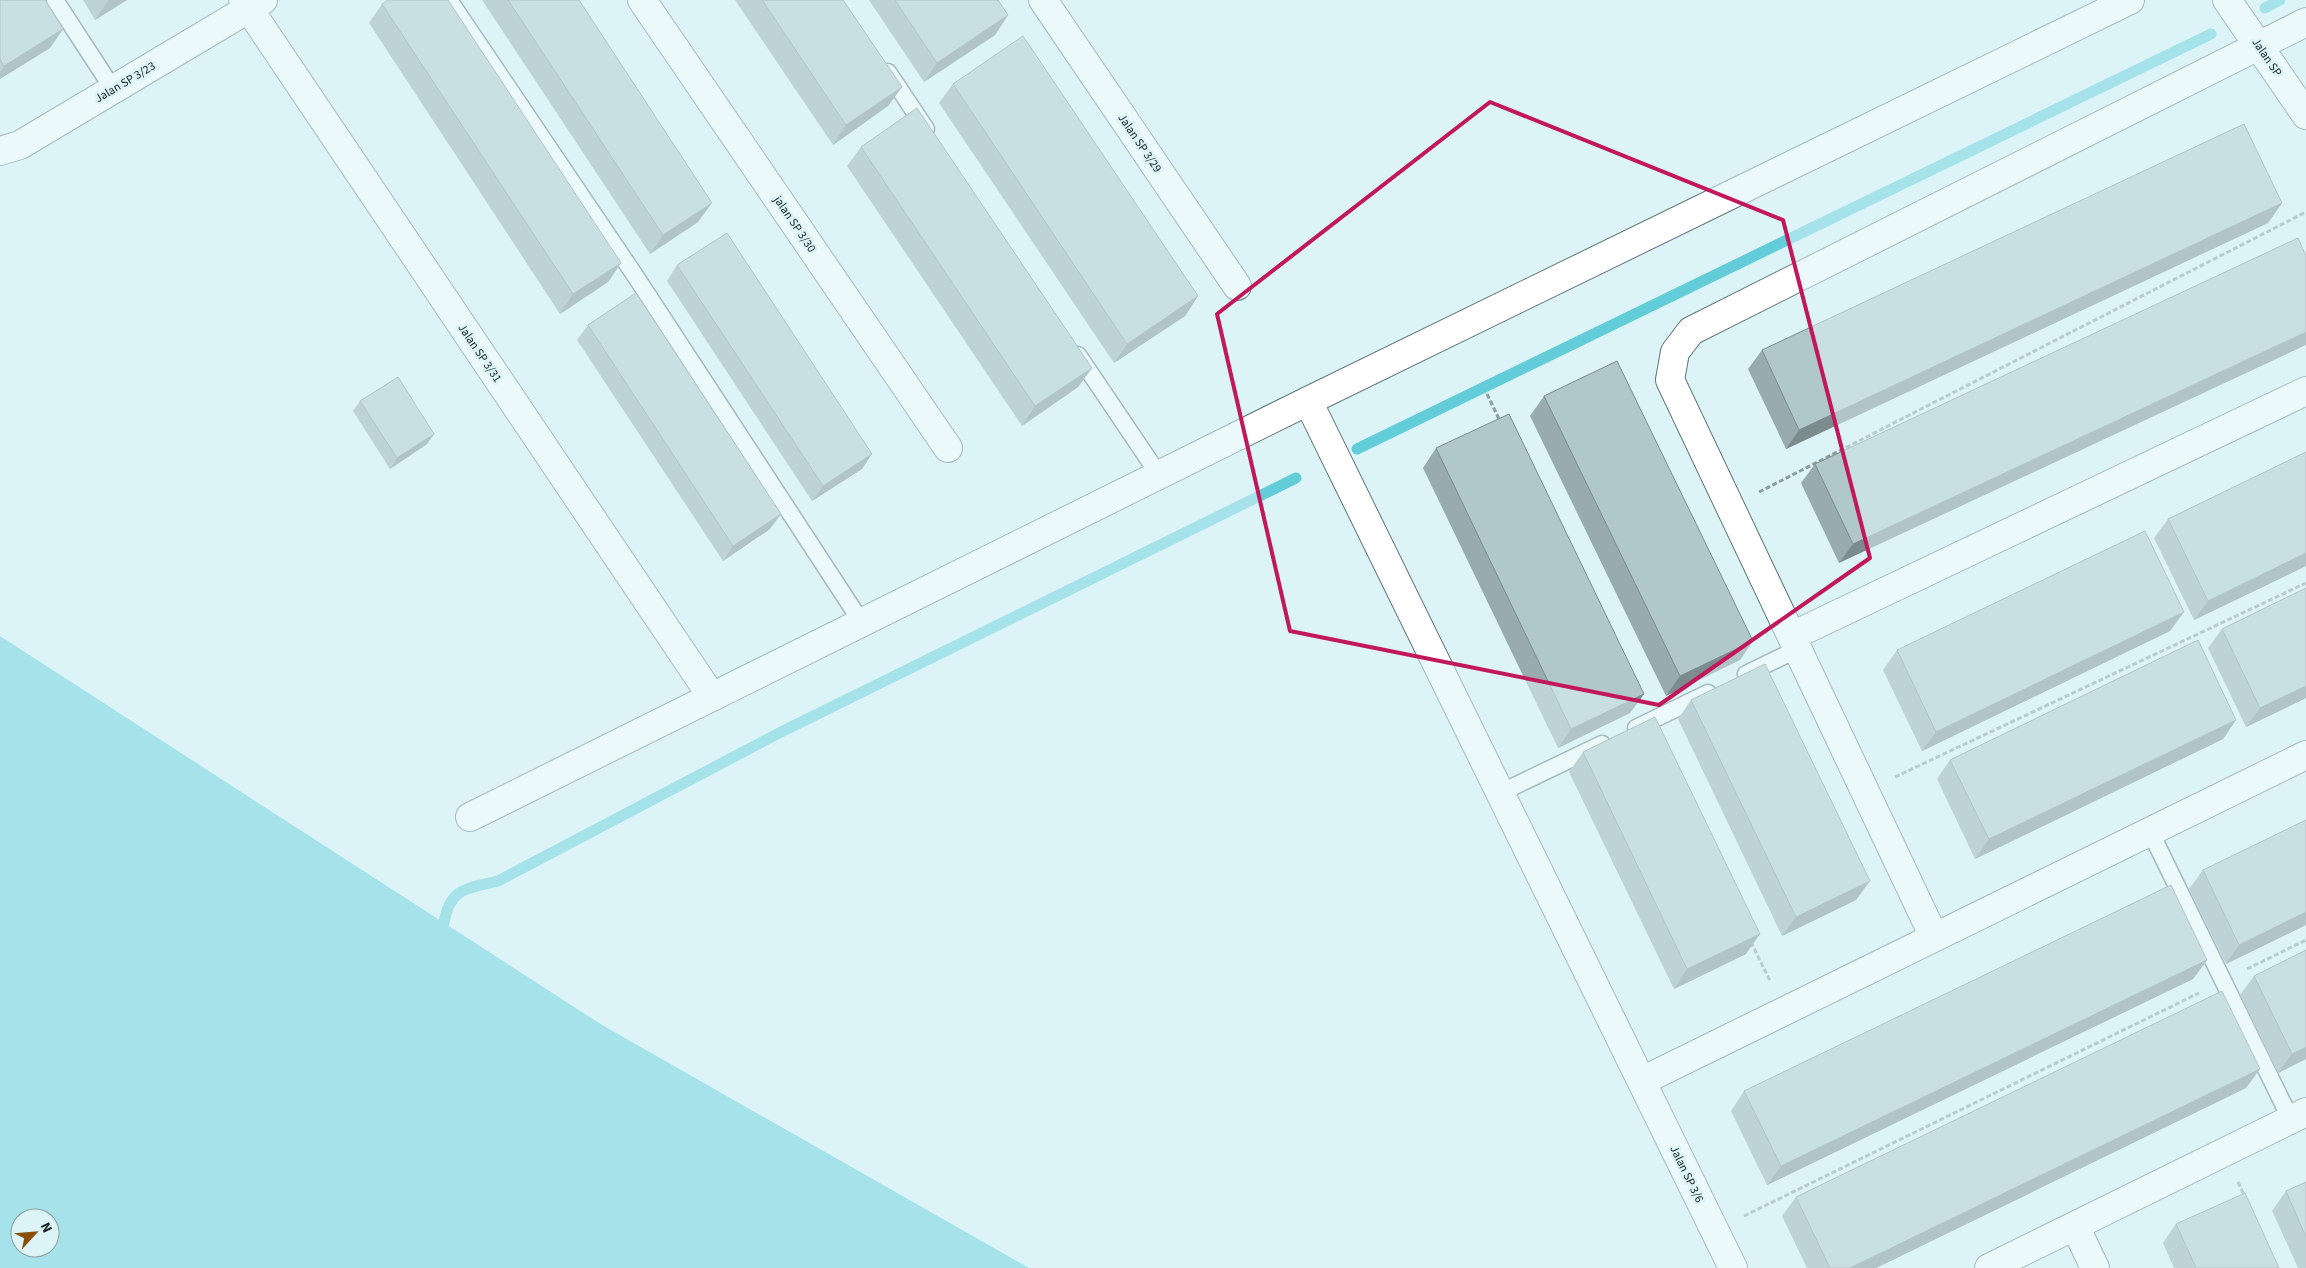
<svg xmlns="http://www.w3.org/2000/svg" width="2306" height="1268" font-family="'Source Sans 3',sans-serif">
  <rect width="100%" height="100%" fill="#dcf4f7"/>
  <!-- water -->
  <path fill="#62cdd9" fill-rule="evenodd" d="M 0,636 L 602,1025 L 1029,1268 L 0,1268 ZM 20,1218 L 50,1218 L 50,1248 L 20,1248 Z"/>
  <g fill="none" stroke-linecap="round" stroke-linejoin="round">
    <!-- stream -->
    <g stroke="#62cdd9" stroke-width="11">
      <polyline points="2265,8 2280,0"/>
      <polyline points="1357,449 2211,34"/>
      <path d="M 444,923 C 450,887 467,889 498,881 L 781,732 L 1296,478"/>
    </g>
    <!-- lane casing -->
    <g stroke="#607678" stroke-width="19">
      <g id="lane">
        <polyline points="55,0 113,89"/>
        <polyline points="449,0 636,277 862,623"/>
        <polyline points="888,72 926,129"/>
        <polyline points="1078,355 1159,475"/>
        <polyline points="1746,674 1798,649"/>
        <polyline points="1636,728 1708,693"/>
        <polyline points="1500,793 1602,744"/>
        <polyline points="2150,831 2291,1120"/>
      </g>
    </g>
    <!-- street casing -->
    <g stroke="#607678" stroke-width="30">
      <g id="street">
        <polyline points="243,0 712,697"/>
        <polyline points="642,0 948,448"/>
        <polyline points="1043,0 1237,286"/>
        <polyline points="2227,0 2306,115"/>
        <polyline points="0,151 20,145 263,0"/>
        <polyline points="1308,401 1733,1268"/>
        <polyline points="1792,636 2306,391"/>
        <polyline points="470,817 1308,401 2130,0"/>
        <polyline points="1934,937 1670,380 1675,352 1691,331 2306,22"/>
        <polyline points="1642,1081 2306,755"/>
        <polyline points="2075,1226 2095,1268"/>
        <polyline points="1989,1268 2306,1112"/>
      </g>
    </g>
    <!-- path -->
    <g stroke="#8c9ea0" stroke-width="3" stroke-dasharray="5 2.5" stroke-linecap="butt">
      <polyline points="1487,394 1500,421"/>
      <polyline points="1759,492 2306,212"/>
      <polyline points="1895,777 2306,583"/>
      <polyline points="1751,942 1770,981"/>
      <polyline points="2247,969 2306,940"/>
      <polyline points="2238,1182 2245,1197"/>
      <polyline points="1744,1216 2199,993"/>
    </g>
    <!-- lane -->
    <use href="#lane" stroke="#fff" stroke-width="16"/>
    <!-- street -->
    <use href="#street" stroke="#fff" stroke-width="28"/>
  </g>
  <!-- wall -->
  <g fill="#98acaf">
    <polygon points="0,0 63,29 50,48 0,79"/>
    <polygon points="83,0 127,0 95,20"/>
    <polygon points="482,0 579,0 698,222 650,254"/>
    <polygon points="735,0 843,0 902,87 888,106 833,145"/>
    <polygon points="869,0 998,0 1008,15 995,35 924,82"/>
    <polygon points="382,4 621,263 608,282 560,314 369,23"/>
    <polygon points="953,84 1198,296 1185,316 1114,363 939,103"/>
    <polygon points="861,147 1092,368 1078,387 1022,426 847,166"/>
    <polygon points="2282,203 2268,223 1786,449 1748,369 1762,350"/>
    <polygon points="2306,256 1839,563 1801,483 1815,464"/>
    <polygon points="677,265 862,469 812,501 667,281"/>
    <polygon points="588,325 770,529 723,561 577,340"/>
    <polygon points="1544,396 1753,641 1740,660 1666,696 1530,416"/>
    <polygon points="360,401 427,444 390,469 353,411"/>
    <polygon points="1436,448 1644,694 1630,713 1558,748 1423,468"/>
    <polygon points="2168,519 2306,566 2194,620 2154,538"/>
    <polygon points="2222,629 2306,698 2246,727 2208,648"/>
    <polygon points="2170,631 1922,751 1883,670 1897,650"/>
    <polygon points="1691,700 1856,900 1782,936 1678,719"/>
    <polygon points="2236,720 2223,739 1975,859 1937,779 1950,760"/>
    <polygon points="1583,752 1746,954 1674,989 1569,772"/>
    <polygon points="2203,870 2306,925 2226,964 2189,889"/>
    <polygon points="2306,950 2306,1059 2278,1073 2240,995 2254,976"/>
    <polygon points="2207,960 2193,979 1767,1185 1731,1111 1744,1091"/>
    <polygon points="2246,1088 1876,1268 1807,1268 1782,1216 1796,1197"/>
    <polygon points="2306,1182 2306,1268 2298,1268 2272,1211 2286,1191"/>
    <polygon points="2176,1224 2279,1268 2174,1268 2163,1243"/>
  </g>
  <!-- shaded-wall -->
  <g fill="#7c8c8e">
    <polygon points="109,0 127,0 95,20 108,1"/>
    <polygon points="1008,15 995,35 924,82 937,63"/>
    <polygon points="63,29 50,48 0,79 0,72 4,66"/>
    <polygon points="902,87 888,106 833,145 846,125"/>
    <polygon points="712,203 698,222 650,254 663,235"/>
    <polygon points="2282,203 2268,223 1786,449 1799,430"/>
    <polygon points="621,263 608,282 560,314 573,294"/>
    <polygon points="1198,296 1185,316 1114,363 1127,344"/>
    <polygon points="2306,332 2306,345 1839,563 1853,544"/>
    <polygon points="1092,368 1078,387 1022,426 1035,406"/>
    <polygon points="434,434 427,444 390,469 397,458"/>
    <polygon points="872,454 862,469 812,501 823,486"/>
    <polygon points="781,514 770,529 723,561 733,546"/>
    <polygon points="2306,553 2306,566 2194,620 2208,601"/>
    <polygon points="2184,612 2170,631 1922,751 1936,732"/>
    <polygon points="1753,641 1740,660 1666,696 1680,676"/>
    <polygon points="2306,686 2306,698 2246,727 2260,708"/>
    <polygon points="1644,694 1630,713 1558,748 1571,729"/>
    <polygon points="2236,720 2223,739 1975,859 1989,839"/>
    <polygon points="1870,881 1856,900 1782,936 1796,917"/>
    <polygon points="2306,912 2306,925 2226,964 2239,945"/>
    <polygon points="1760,934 1746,954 1674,989 1687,969"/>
    <polygon points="2207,960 2193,979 1767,1185 1781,1166"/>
    <polygon points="2306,1047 2306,1059 2278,1073 2292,1054"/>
    <polygon points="2260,1069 2246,1088 1876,1268 1850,1268"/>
  </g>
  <!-- building -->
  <g fill="#b1c8cb" stroke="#7c8c8e">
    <polygon points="0,0 45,0 63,29 4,66 0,59"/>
    <polygon points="388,0 448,0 621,263 573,294 382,4"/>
    <polygon points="508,0 579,0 712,203 663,235"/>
    <polygon points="762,0 843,0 902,87 846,125"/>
    <polygon points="895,0 998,0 1008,15 937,63"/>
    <polygon points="1023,36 1198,296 1127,344 953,84"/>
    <polygon points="917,108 1092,368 1035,406 861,147"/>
    <polygon points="2244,124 2282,203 1799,430 1762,350"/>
    <polygon points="727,233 872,454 823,486 677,265"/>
    <polygon points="2298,238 2306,256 2306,332 1853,544 1815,464"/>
    <polygon points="636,293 781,514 733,546 588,325"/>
    <polygon points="1617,361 1753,641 1680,676 1544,396"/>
    <polygon points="398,377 434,434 397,458 360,401"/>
    <polygon points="1509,414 1644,694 1571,729 1436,448"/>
    <polygon points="2306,452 2306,553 2208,601 2168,519"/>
    <polygon points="2145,531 2184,612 1936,732 1897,650"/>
    <polygon points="2306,588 2306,686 2260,708 2222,629"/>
    <polygon points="2198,640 2236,720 1989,839 1950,760"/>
    <polygon points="1765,664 1870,881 1796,917 1691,700"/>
    <polygon points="1655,717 1760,934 1687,969 1583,752"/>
    <polygon points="2306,820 2306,912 2239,945 2203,870"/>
    <polygon points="2171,885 2207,960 1781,1166 1744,1091"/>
    <polygon points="2306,950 2306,1047 2292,1054 2254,976"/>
    <polygon points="2222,991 2260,1069 1850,1268 1830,1268 1796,1197"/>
    <polygon points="2306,1182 2306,1237 2286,1191"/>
    <polygon points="2245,1193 2279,1268 2196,1268 2176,1224"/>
  </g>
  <!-- marked area -->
  <path d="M0 0H2306V1268H0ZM 1490,102 L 1783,220 L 1870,558 L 1659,705 L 1290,631 L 1217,314 Z" fill="#dcf4f7" fill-opacity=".55" fill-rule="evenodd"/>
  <path fill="none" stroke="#c2185b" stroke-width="4" stroke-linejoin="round" d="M 1490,102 L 1783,220 L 1870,558 L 1659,705 L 1290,631 L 1217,314 Z"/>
  <g text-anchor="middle" stroke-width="5" stroke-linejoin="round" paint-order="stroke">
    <!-- street labels -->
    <g font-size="12" fill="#161f20" stroke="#dcf4f7">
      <text transform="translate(2267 57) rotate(56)" y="4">Jalan SP</text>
      <text transform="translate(125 82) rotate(-31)" y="4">Jalan SP 3/23</text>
      <text transform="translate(1140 143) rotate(56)" y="4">Jalan SP 3/29</text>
      <text transform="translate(795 224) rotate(56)" y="4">jalan SP 3/30</text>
      <text transform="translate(480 353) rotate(56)" y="4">Jalan SP 3/31</text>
      <text transform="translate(1687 1174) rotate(64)" y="4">Jalan SP 3/6</text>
    </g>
  </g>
  <!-- north arrow -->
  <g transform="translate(35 1233) rotate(64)"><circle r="24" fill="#dcf4f7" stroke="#8d9fa1"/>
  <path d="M0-4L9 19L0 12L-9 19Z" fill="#884e04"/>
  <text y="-8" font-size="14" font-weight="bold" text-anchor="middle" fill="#161f20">N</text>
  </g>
</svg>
